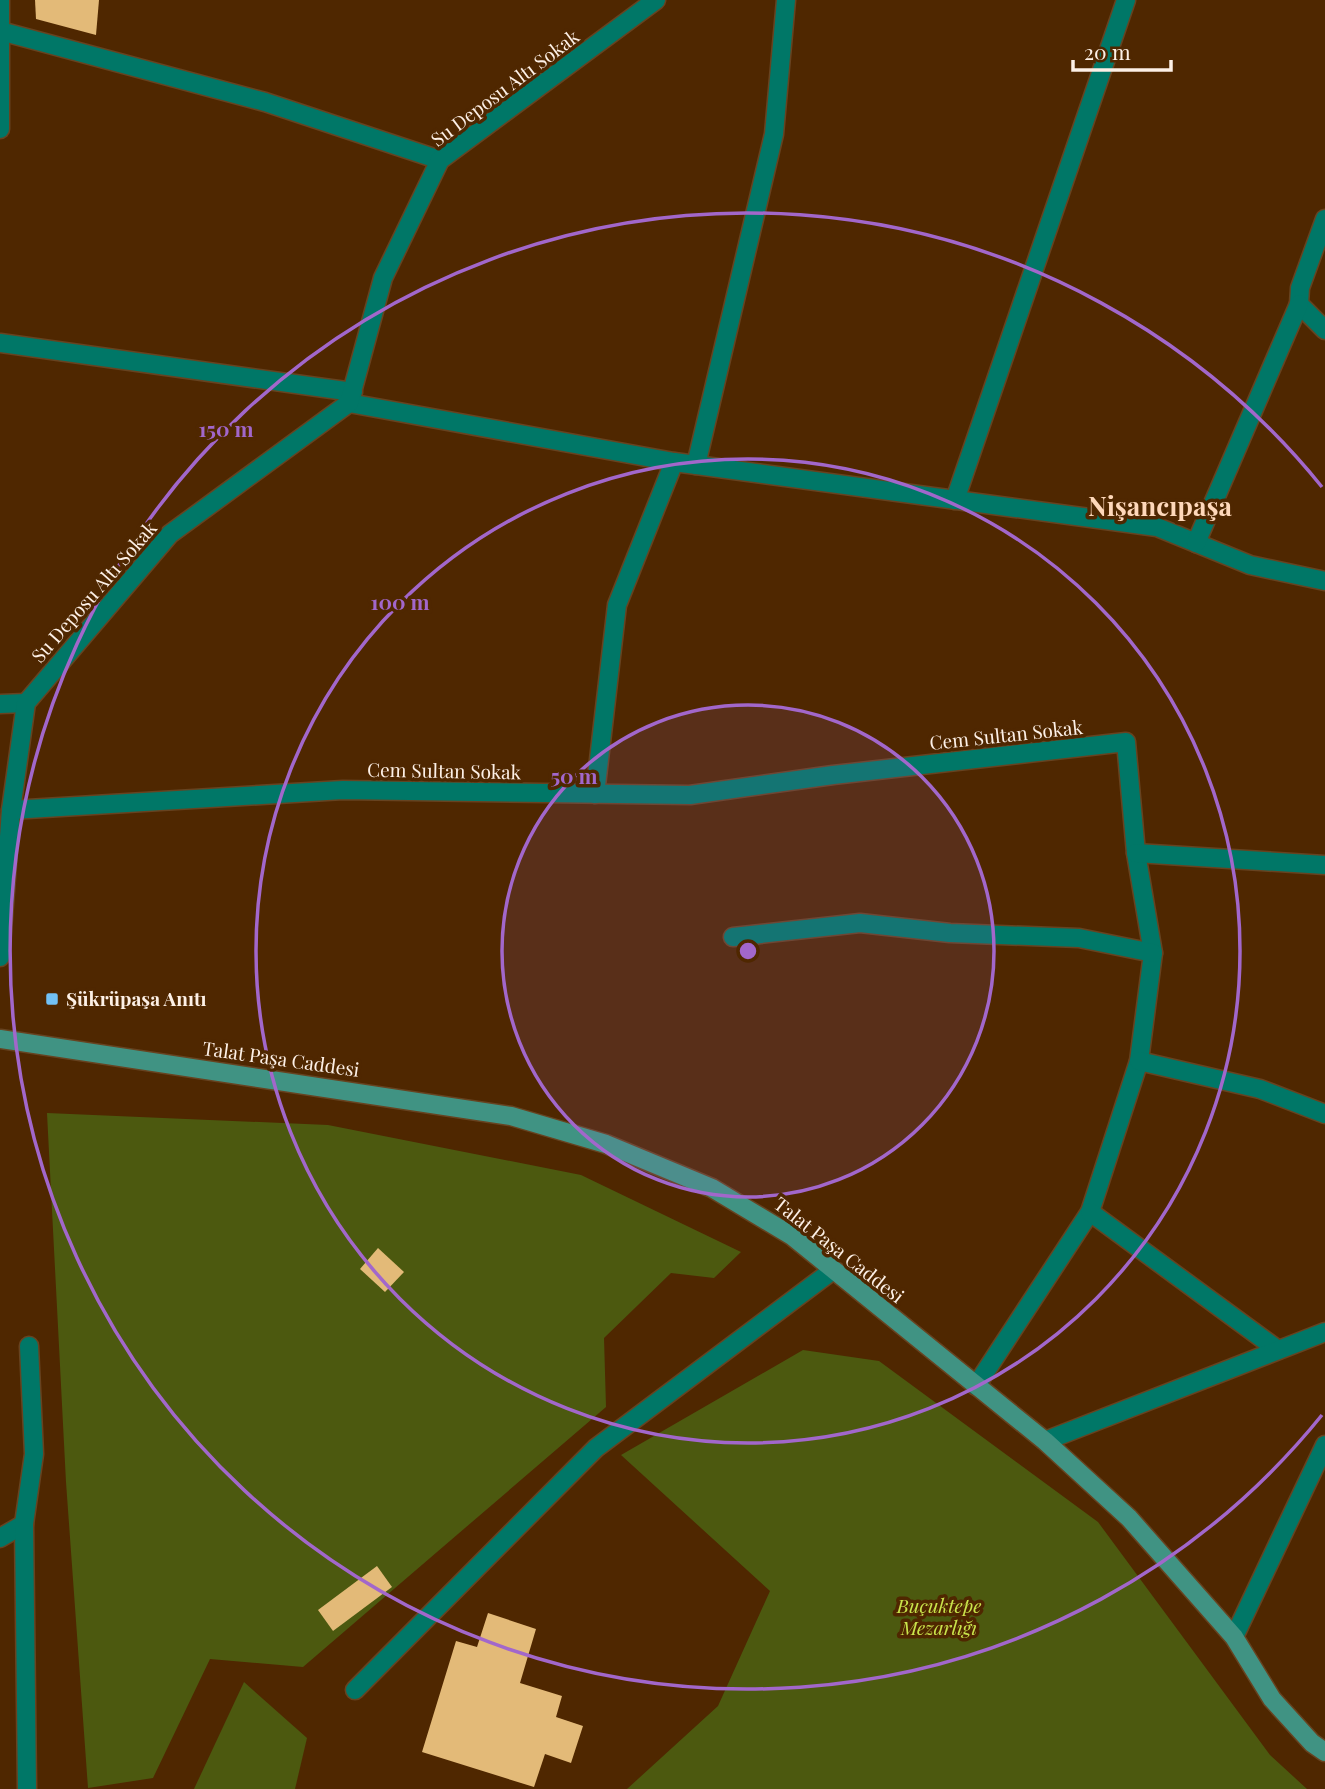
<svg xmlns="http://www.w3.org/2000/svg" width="1325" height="1789" font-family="'Playfair Display',serif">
  <rect width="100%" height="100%" fill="#4f2700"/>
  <!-- green -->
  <g fill="#4c590f">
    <polygon points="47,1113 328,1125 581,1175 741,1252 714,1278 671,1273 604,1338 606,1407 303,1667 210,1659 153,1778 88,1788 66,1482"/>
    <polygon points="803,1350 879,1361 1098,1522 1270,1755 1307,1789 627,1789 718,1706 770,1591 621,1455"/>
    <polygon points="244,1682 307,1738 295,1789 194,1789"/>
  </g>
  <!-- building -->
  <g fill="#e3ba78">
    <polygon points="35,0 99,0 96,35 36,19"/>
    <polygon points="378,1248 404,1272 385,1292 360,1269"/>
    <polygon points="377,1566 392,1587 333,1631 318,1610"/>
    <polygon points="488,1613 536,1629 520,1683 562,1696 556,1717 583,1726 571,1763 545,1754 534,1787 422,1752 456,1641 477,1647"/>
  </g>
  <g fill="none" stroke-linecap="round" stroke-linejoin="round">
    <!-- service casing -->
    <g stroke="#674320" stroke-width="21">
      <polyline id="service" points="355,1690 596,1448 833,1270"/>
    </g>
    <!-- minor casing -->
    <g stroke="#674320" stroke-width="21">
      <g id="minor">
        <polyline points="0,31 265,102 440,160"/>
        <polyline points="0,129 0,0"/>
        <polyline points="1325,219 1300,288 1299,304 1325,330"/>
        <polyline points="0,343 353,392"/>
        <polyline points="349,403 674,462 1157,527 1250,565 1325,581"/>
        <polyline points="696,465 774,134 786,0"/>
        <polyline points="955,500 1126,0"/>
        <polyline points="1196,543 1299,304"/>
        <polyline points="0,704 26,703"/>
        <polyline points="595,794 617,605 674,462"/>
        <polyline points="11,810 343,790 690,795 833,775 1126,742 1136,853 1153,953 1139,1061 1090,1212 976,1386"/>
        <polyline points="1136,853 1325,865"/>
        <polyline points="733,937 860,923 950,933 1079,938 1153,953"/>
        <polyline points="0,957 11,810 26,703 170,534 349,403 383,278 440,160 656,0"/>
        <polyline points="1139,1061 1260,1089 1325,1114"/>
        <polyline points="1090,1212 1278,1350"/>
        <polyline points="1045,1441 1325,1332"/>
        <polyline points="0,1538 24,1524"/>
        <polyline points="1234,1637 1325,1445"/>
        <polyline points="27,1789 24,1524 34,1454 29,1346"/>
      </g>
    </g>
    <!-- secondary casing -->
    <g stroke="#674320" stroke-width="21">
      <polyline id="secondary" points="0,1039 511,1116 606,1144 712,1188 792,1236 1045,1441 1129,1518 1234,1637 1272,1699 1312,1743 1325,1752"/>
    </g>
    <!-- service -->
    <use href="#service" stroke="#007767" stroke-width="18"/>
    <!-- minor -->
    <use href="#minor" stroke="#007767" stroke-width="18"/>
    <!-- secondary -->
    <use href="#secondary" stroke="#409383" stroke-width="18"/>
  </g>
  <!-- distance rings -->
  <circle cx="748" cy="951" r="246" fill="#a267cb" fill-opacity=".12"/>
  <g fill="none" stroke="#a267cb" stroke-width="3.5">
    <circle cx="748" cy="951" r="246"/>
    <circle cx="748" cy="951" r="492"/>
    <path d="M1322 1415A738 738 0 1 1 1322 487"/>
  </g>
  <!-- markers -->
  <rect fill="#72c1f5" stroke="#4f2700" stroke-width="2.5" x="45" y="992" width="14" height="14" rx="3.5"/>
  <g text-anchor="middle" stroke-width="7" stroke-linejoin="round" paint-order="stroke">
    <!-- street labels -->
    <g font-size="19" fill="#fdf0e6" stroke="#4f2700">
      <text transform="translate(505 88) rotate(-37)" y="7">Su Deposu Altı Sokak</text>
      <text transform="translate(94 592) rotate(-49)" y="7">Su Deposu Altı Sokak</text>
      <text transform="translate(1006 735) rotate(-6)" y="7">Cem Sultan Sokak</text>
      <text transform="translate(444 771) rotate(1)" y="7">Cem Sultan Sokak</text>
      <text transform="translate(281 1059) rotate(8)" y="7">Talat Paşa Caddesi</text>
      <text transform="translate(839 1250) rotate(38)" y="7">Talat Paşa Caddesi</text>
    </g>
    <!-- poi labels -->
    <g font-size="19" font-weight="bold" fill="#fdf0e6" stroke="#4f2700" text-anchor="start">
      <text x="66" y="1006">Şükrüpaşa Anıtı</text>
    </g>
    <!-- park labels -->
    <g font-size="19" font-style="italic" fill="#cae54b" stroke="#4f2700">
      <text x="939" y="1613">Buçuktepe<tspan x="939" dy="22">Mezarlığı</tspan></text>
    </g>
    <!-- district labels -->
    <g font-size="26" font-weight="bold" fill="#fed8ba" stroke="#4f2700">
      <text x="1160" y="516">Nişancıpaşa</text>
    </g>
  </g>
  <circle cx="748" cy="951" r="10" fill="#a267cb" stroke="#4f2700" stroke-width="3.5"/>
  <g font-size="21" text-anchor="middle" font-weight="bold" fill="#a267cb" stroke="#4f2700" stroke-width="7" stroke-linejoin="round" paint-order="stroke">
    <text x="226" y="437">150 m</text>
    <text x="400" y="610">100 m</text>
    <text x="574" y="784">50 m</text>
  </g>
  <!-- scale -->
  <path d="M1073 60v10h98v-10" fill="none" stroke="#fdf0e6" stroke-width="3.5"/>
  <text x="1084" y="60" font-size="21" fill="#fdf0e6" stroke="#4f2700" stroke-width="5" paint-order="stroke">20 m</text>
</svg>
